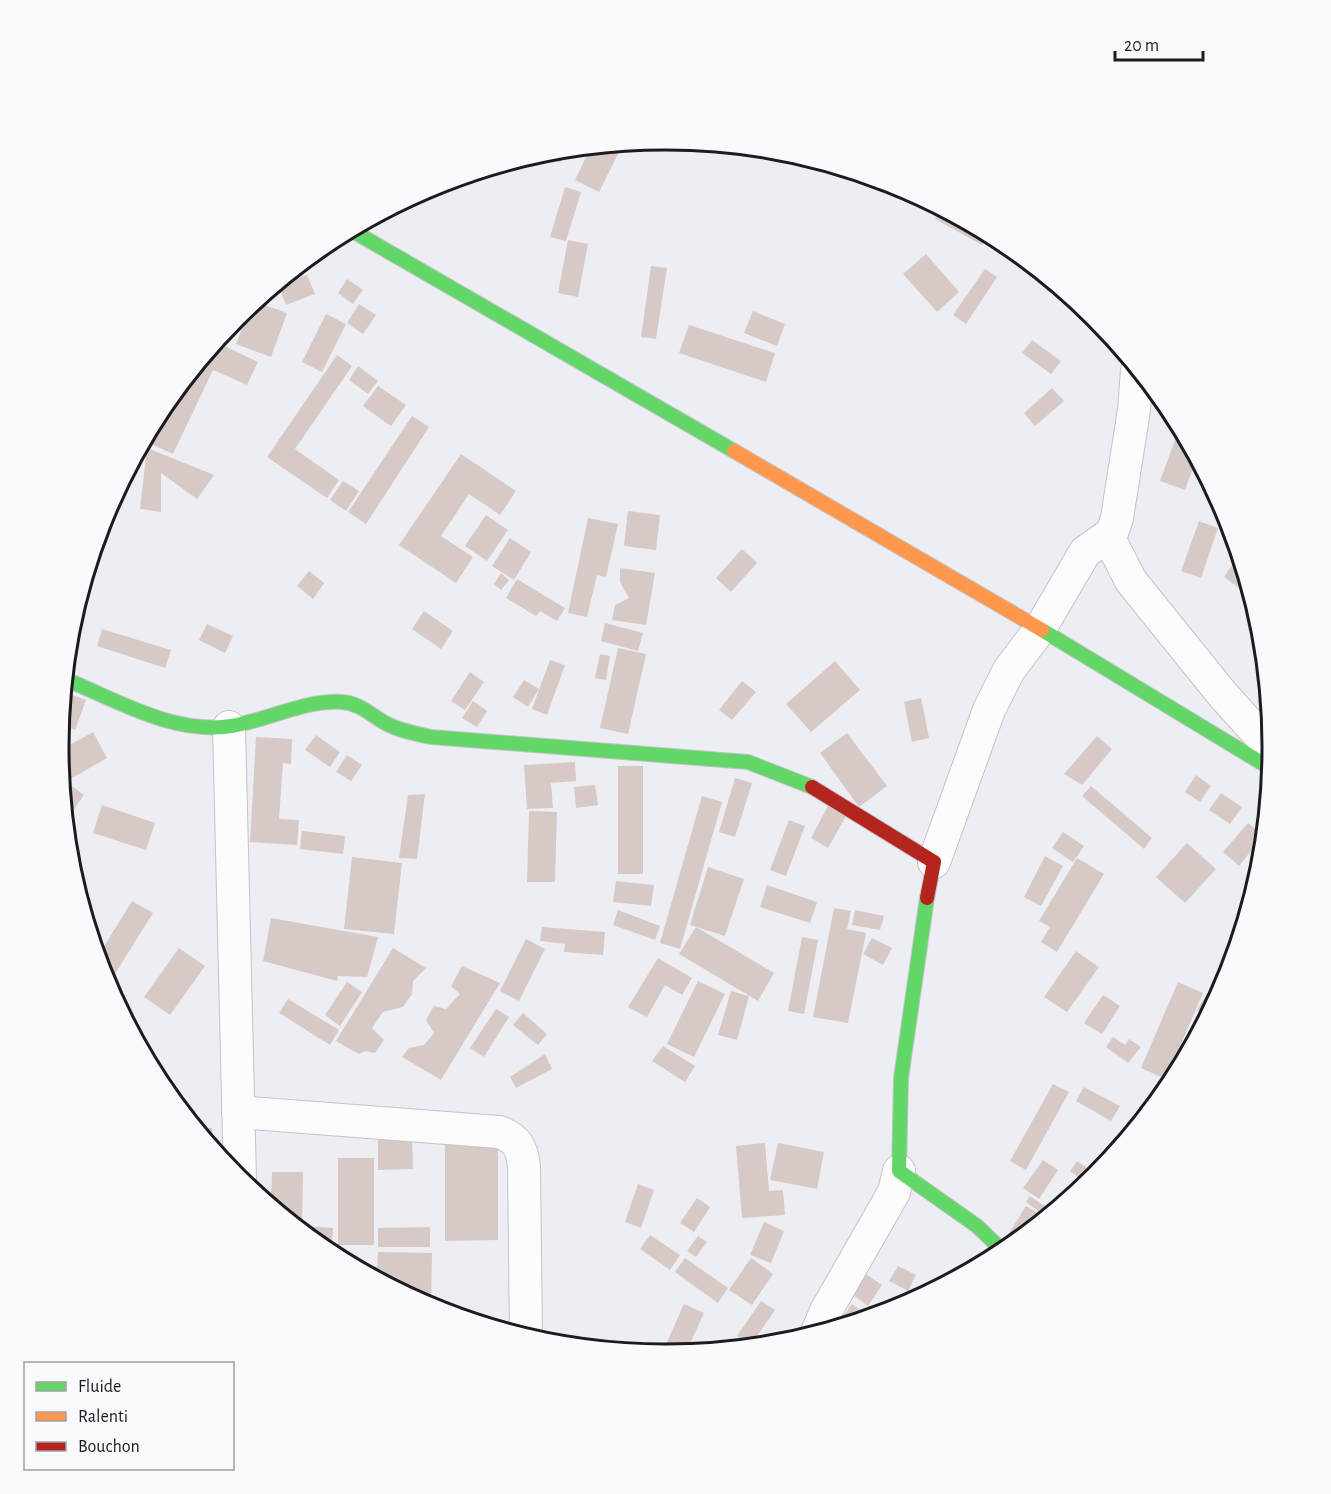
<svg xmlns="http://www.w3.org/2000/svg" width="1331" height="1494" font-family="'Alegreya Sans',sans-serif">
  <rect width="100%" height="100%" fill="#edeef4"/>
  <!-- building -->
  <g fill="#d7c9c5">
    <polygon points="623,144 599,192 575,180 591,147"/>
    <polygon points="569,150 560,162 546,152 547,152"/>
    <polygon points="565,187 581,192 566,241 550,237"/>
    <polygon points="941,209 988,235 982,245 935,219"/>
    <polygon points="568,240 588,244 578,297 558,293"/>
    <polygon points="926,254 959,292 937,312 903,274"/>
    <polygon points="651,266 667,268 656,339 641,337"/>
    <polygon points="985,269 997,277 966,324 953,315"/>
    <polygon points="307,275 315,294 286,305 278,285"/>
    <polygon points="347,279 363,290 353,304 338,293"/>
    <polygon points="256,302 287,313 271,357 236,344 251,306"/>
    <polygon points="359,304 376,315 363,334 347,323"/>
    <polygon points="753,311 785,324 777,346 744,333"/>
    <polygon points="326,314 346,324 322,372 302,362"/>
    <polygon points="689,325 775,353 766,382 679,353"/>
    <polygon points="1032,340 1061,361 1051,374 1022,353"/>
    <polygon points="216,342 258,362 247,385 213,370 173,454 151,444 176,392"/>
    <polygon points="337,355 352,366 295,449 339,480 327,498 267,457"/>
    <polygon points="358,366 378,381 368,394 349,380"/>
    <polygon points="378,386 406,405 391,426 363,406"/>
    <polygon points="1052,388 1064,401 1035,426 1024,413"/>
    <polygon points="412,416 429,427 366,524 348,512"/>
    <polygon points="1178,432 1183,434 1196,459 1185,490 1160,481"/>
    <polygon points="147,448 214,475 197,499 161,473 161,512 140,509"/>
    <polygon points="461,454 516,491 500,515 469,494 441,536 473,557 456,583 399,545"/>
    <polygon points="343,481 359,491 346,511 330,500"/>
    <polygon points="628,511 660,515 656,550 624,546"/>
    <polygon points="486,515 508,530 487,561 465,546"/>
    <polygon points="588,518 618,524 606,577 597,575 587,617 568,613"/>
    <polygon points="1199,521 1218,528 1201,578 1181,571"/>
    <polygon points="510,538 531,552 514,580 492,566"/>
    <polygon points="742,549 757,563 731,592 716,578"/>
    <polygon points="1239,555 1245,578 1239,588 1224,577"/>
    <polygon points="620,568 655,573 646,625 612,620 615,605 629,598 620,582"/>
    <polygon points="309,571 324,583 313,599 297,586"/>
    <polygon points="501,573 509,580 501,590 494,584"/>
    <polygon points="517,579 565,608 557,621 540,611 536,616 506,598"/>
    <polygon points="424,611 453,631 441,649 412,629"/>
    <polygon points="605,623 643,633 638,651 601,641"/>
    <polygon points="207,624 233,636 225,653 199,640"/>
    <polygon points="102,629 171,650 165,668 97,646"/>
    <polygon points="618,648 646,654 628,734 600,728"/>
    <polygon points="600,654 610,656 606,680 595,678"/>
    <polygon points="550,660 565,665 547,715 532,709"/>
    <polygon points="835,661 860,690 811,732 786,704"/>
    <polygon points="470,672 484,682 465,710 451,701"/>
    <polygon points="524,680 539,689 528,707 513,697"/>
    <polygon points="742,681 756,692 732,720 719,710"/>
    <polygon points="64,692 86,700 75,730 61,725"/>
    <polygon points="921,698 929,738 912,742 904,702"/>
    <polygon points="473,701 487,711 477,727 462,718"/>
    <polygon points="93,732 107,758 65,782 61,776 59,751"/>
    <polygon points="847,733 887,786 859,807 820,753"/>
    <polygon points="316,735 340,752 330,767 305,750"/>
    <polygon points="1097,736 1112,749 1082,785 1064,774"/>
    <polygon points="256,737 292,739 291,764 283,763 279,819 299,820 297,845 250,842"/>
    <polygon points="347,755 362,765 351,781 336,772"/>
    <polygon points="575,762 576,781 551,783 553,808 527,809 524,765"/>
    <rect x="618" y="766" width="25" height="108"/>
    <polygon points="1196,775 1211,786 1200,802 1185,792"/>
    <polygon points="735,778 752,783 735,837 719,832"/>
    <polygon points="69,784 84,795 66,820 63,793"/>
    <polygon points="595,785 598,805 576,808 574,787"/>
    <polygon points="1091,786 1152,838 1144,849 1082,796"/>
    <polygon points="1221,793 1242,807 1230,824 1209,810"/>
    <polygon points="425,794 417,859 399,858 408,795"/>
    <polygon points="702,796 722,802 680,949 660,943"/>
    <polygon points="829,804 847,814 828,848 811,838"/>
    <polygon points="102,805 155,823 146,850 93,833"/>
    <polygon points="529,811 557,812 555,882 527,882"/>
    <polygon points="789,820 805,826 786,876 770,870"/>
    <polygon points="1248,823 1263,836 1239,866 1223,852"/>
    <polygon points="302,831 345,836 343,854 300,849"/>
    <polygon points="1063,832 1084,846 1073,862 1052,848"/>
    <polygon points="1187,843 1216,869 1185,903 1156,877"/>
    <polygon points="1045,856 1063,866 1041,906 1024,897"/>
    <polygon points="352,857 402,863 394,934 344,929"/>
    <polygon points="1077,858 1104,874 1057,952 1041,942 1050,927 1039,921"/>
    <polygon points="708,867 744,879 725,936 690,925"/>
    <polygon points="616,881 654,885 651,906 613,902"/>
    <polygon points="767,885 817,902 810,923 760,907"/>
    <polygon points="132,901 153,913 108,985 98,956"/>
    <polygon points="834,908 851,911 847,929 866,933 848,1023 813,1017"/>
    <polygon points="618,910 660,926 655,940 613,925"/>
    <polygon points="855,910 884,916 880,930 852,925"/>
    <polygon points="271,918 378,937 367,977 338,976 337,981 263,961"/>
    <polygon points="542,927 605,932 603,955 564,952 565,944 540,941"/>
    <polygon points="696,927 774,973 758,1001 679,954"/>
    <polygon points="802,937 818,940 804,1014 788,1011"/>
    <polygon points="872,938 892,948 883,965 863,954"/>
    <polygon points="526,939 545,949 519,1001 500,991"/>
    <polygon points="179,948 205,966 170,1015 144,997"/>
    <polygon points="393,948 426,968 413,981 412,994 403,1007 383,1012 372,1028 384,1040 375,1053 366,1051 359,1054 336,1041"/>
    <polygon points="1076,951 1099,967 1067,1012 1044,997"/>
    <polygon points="658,958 692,978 682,995 665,985 647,1017 628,1007"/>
    <polygon points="462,966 500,983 441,1080 402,1057 409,1048 424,1045 434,1033 426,1020 434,1006 446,1009 460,994 451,986"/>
    <polygon points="698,981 725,994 694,1057 667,1044"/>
    <polygon points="347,982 362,992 340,1026 325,1015"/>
    <polygon points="1178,982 1203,993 1166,1079 1141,1068"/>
    <polygon points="731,991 749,996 737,1040 718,1035"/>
    <polygon points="1208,992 1217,997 1207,1016 1197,1010"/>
    <polygon points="1103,995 1120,1006 1102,1034 1084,1023"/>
    <polygon points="288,999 339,1030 330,1045 279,1013"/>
    <polygon points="496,1009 509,1017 484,1057 470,1048"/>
    <polygon points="523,1013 547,1034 538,1045 513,1025"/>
    <polygon points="1113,1037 1125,1045 1129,1039 1141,1047 1128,1063 1106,1047"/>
    <polygon points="663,1046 695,1066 685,1082 652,1061"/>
    <polygon points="545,1054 552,1069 516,1088 510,1077"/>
    <polygon points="1053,1084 1069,1092 1026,1170 1010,1161"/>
    <polygon points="1084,1087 1120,1106 1111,1121 1076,1101"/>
    <polygon points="197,1128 212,1128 212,1146"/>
    <polygon points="412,1136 413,1169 378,1170 378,1137"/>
    <polygon points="445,1141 498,1141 498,1240 445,1241"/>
    <polygon points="765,1143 769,1191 783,1190 785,1215 742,1218 736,1146"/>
    <polygon points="778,1143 824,1152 817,1189 770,1180"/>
    <rect x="338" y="1158" width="36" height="87"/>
    <polygon points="1043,1160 1058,1170 1039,1199 1023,1188"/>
    <polygon points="1077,1161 1096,1174 1087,1183 1070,1171"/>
    <polygon points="272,1172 303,1172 302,1230 271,1205"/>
    <polygon points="638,1184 654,1190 641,1228 625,1222"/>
    <polygon points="1030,1196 1046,1207 1042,1214 1026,1202"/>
    <polygon points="697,1198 710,1207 694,1232 680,1223"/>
    <polygon points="1026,1206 1045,1217 1014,1242 1006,1238"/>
    <polygon points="764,1222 784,1231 771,1263 750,1255"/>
    <polygon points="307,1226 333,1228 332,1246 320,1245 307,1234"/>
    <polygon points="430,1227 430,1247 378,1247 378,1228"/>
    <polygon points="650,1235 680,1255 670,1270 640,1249"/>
    <polygon points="698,1236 707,1242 696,1257 687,1251"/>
    <polygon points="378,1252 432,1253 431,1306 377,1278"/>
    <polygon points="685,1258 728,1288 718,1303 675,1272"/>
    <polygon points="751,1258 773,1274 752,1305 729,1290"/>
    <polygon points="898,1266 916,1275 908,1291 889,1281"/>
    <polygon points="866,1274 882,1285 868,1306 853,1295"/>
    <polygon points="761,1301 775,1310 751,1345 737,1336"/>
    <polygon points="684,1304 704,1313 686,1352 668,1354 663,1351"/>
    <polygon points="852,1304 869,1317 843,1324 839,1322"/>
  </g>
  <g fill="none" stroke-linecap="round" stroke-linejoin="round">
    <!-- street casing -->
    <g stroke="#c3c3c8" stroke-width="34">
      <g id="street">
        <polyline points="1108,536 1131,581 1223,695 1272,749"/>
        <polyline points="229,727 240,1179"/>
        <polyline points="934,862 989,710 1009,670 1040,629 1085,552 1112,533 1117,518 1134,410 1137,370"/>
        <path d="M 238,1112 L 499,1132 C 518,1139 522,1148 524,1167 L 526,1336"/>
        <polyline points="817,1332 826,1311 894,1192 899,1171"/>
      </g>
    </g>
    <!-- fast casing -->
    <g stroke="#c3c3c8" stroke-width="16">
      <g id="fast">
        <polyline points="351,230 734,451"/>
        <polyline points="1042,630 1270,768"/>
        <path d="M 65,679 C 116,700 174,735 231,726 C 269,720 303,700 342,702 C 360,703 372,716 387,724 C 401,731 416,734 431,737 L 748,762 L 812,787"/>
        <polyline points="927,898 901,1078 899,1171 977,1226 1003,1251"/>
      </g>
    </g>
    <!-- slow casing -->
    <g stroke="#c3c3c8" stroke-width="16">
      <polyline id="slow" points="734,451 1042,630"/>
    </g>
    <!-- jam casing -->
    <g stroke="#c3c3c8" stroke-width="16">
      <polyline id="jam" points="812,787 934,862 927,898"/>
    </g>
    <!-- street -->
    <use href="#street" stroke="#fcfcfd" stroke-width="32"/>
    <!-- fast -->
    <use href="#fast" stroke="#63d668" stroke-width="14"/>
    <!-- slow -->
    <use href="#slow" stroke="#ff974d" stroke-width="14"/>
    <!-- jam -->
    <use href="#jam" stroke="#b3261e" stroke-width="14"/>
  </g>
  <!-- crop -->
  <path d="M0 0H1331V1494H0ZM665 150H666A596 596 0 0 1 1262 746V748A596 596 0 0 1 666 1344H665A596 596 0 0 1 69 748V746A596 596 0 0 1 665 150Z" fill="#f9f9fe" fill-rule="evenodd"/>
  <path fill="none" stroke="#1c1c20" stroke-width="3" d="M665 150H666A596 596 0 0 1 1262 746V748A596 596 0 0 1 666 1344H665A596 596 0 0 1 69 748V746A596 596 0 0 1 665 150Z"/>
  <!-- legend -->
  <rect x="24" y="1362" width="210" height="108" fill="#f9f9fe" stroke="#a1a1a5" stroke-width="1.5"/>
  <rect x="36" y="1382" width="30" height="9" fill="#63d668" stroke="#a1a1a5" stroke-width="1.5"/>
  <text x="78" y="1392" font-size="18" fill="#1c1c20">Fluide</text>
  <rect x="36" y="1412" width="30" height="9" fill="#ff974d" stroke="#a1a1a5" stroke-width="1.5"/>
  <text x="78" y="1422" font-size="18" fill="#1c1c20">Ralenti</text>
  <rect x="36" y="1442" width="30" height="9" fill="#b3261e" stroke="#a1a1a5" stroke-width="1.5"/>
  <text x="78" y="1452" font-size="18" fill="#1c1c20">Bouchon</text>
  <!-- scale -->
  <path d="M1115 51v9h88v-9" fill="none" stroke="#1c1c20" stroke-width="3"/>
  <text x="1124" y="51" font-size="18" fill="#1c1c20" stroke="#f9f9fe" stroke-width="4.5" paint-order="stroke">20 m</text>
</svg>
